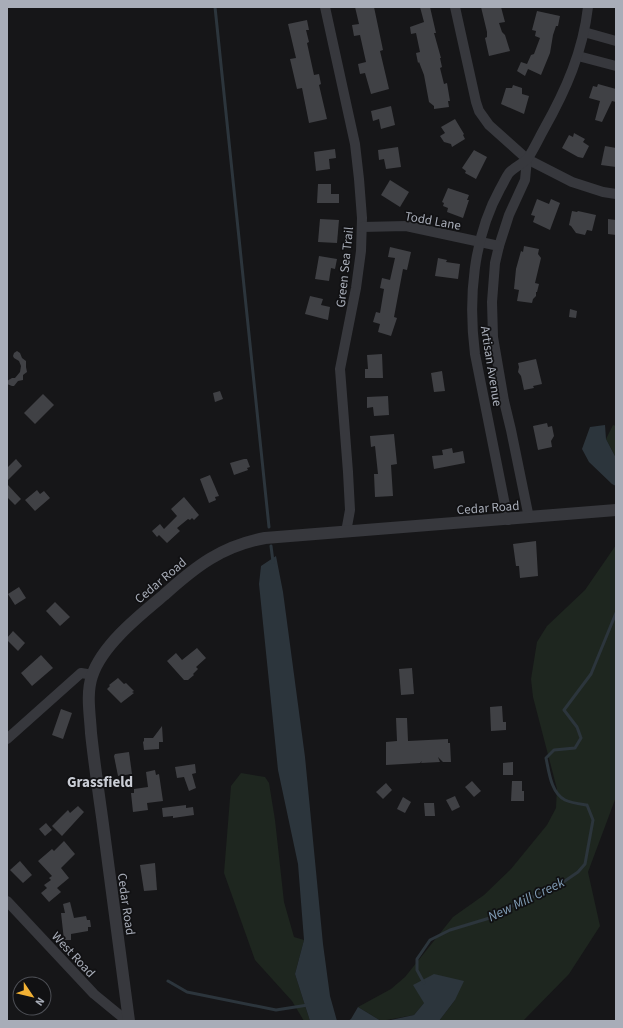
<svg xmlns="http://www.w3.org/2000/svg" width="623" height="1028" font-family="'Source Sans 3',sans-serif">
  <rect width="100%" height="100%" fill="#161618"/>
  <!-- green -->
  <g fill="#1e261f">
    <polygon points="613,425 616,426 616,458 606,439"/>
    <polygon points="616,545 616,797 588,872 600,926 569,974 523,1021 439,1021 455,1000 424,1003 414,1015 381,1021 358,1007 391,989 405,977 453,917 484,895 511,869 547,825 556,808 557,789 533,697 531,679 537,642 547,626 585,590"/>
    <polygon points="241,773 265,777 269,783 275,820 284,902 294,937 304,940 295,974 310,1021 304,1021 292,1001 255,960 224,873 231,786"/>
  </g>
  <!-- water -->
  <g fill="#2c353c">
    <polygon points="605,425 606,439 616,458 616,486 612,484 589,462 582,449 590,427"/>
    <polygon points="276,556 283,592 305,757 323,944 330,996 337,1021 310,1021 295,974 304,940 298,864 278,770 259,584 261,566"/>
    <polygon points="434,974 464,981 455,1000 439,1021 386,1021 414,1015 424,1003 413,985"/>
    <polygon points="358,1007 381,1021 348,1021 351,1019"/>
  </g>
  <g fill="none" stroke-linecap="round" stroke-linejoin="round">
    <!-- stream -->
    <g stroke="#2c353c" stroke-width="3">
      <polyline points="215,7 269,527"/>
      <polyline points="271,546 273,562"/>
      <polyline points="168,981 187,992 276,1010 308,1005"/>
      <path d="M 424,983 L 417,970 L 417,959 L 430,940 L 450,930 L 493,917 L 508,908 L 559,885 L 578,872 L 585,864 L 593,820 L 587,805 C 580,804 571,803 565,800 C 551,793 549,772 546,758 L 554,750 L 575,748 L 581,738 L 577,727 L 564,710 L 591,674 L 616,613"/>
    </g>
  </g>
  <!-- building -->
  <g fill="#404145">
    <polygon points="355,7 374,7 383,50 380,51 389,89 371,94 365,73 360,74 358,64 366,62 360,35 354,36 352,25 359,24"/>
    <polygon points="420,7 430,7 436,33 434,33 441,58 440,58 442,67 440,68 444,84 447,83 450,101 448,101 449,107 434,109 434,106 429,102 424,75 419,62 418,63 416,53 420,52 416,33 411,34 410,27 424,22"/>
    <polygon points="481,7 501,7 505,22 499,23 502,32 505,35 510,51 489,56 485,38 487,37 487,32"/>
    <polygon points="537,11 560,16 558,26 556,26 553,35 550,53 541,75 528,69 525,76 517,71 521,62 527,64 531,55 534,54 540,38 535,36 536,31 532,30"/>
    <polygon points="307,20 309,30 306,30 309,42 307,43 314,75 319,74 321,84 319,85 327,119 309,123 302,88 297,89 290,59 296,58 288,24"/>
    <polygon points="598,84 616,89 616,102 612,101 602,122 595,120 600,101 589,98 593,86 597,87"/>
    <polygon points="513,85 522,88 522,94 529,96 524,114 501,104 506,88 512,88"/>
    <polygon points="391,106 395,125 381,129 379,119 373,121 371,111"/>
    <polygon points="455,119 464,134 463,135 465,139 452,147 451,144 444,142 440,136 445,133 441,127"/>
    <polygon points="574,133 585,139 583,142 589,146 583,158 578,157 562,148 569,135 573,137"/>
    <polygon points="605,146 616,148 616,167 601,165"/>
    <polygon points="398,147 401,167 386,169 384,159 379,160 378,150"/>
    <polygon points="335,149 336,158 329,159 330,169 316,171 314,152"/>
    <polygon points="474,150 487,157 476,179 465,173 466,171 462,168"/>
    <polygon points="390,180 409,192 400,207 381,195"/>
    <polygon points="318,184 331,184 331,194 339,194 339,203 317,203"/>
    <polygon points="448,188 469,195 467,200 469,200 463,218 447,212 448,208 443,206 444,203 442,202"/>
    <polygon points="537,199 549,204 551,199 560,203 550,230 533,222 535,216 531,215"/>
    <polygon points="572,211 577,212 578,211 596,215 592,231 587,230 585,235 576,233 571,226 569,225"/>
    <polygon points="320,219 339,220 337,243 318,242"/>
    <polygon points="608,219 616,220 616,235 608,234"/>
    <polygon points="524,246 539,249 538,254 541,258 535,283 539,284 537,292 536,292 536,296 533,299 532,303 517,301 519,290 514,289 516,269 521,251 523,252"/>
    <polygon points="390,247 411,252 407,270 403,269 394,317 397,318 391,336 378,332 380,324 373,322 376,312 380,313 384,289 380,288 382,278 390,280 395,258 388,257"/>
    <polygon points="319,256 337,259 335,269 331,268 329,281 315,279"/>
    <polygon points="438,258 447,260 446,262 460,264 458,279 435,276"/>
    <polygon points="310,296 323,299 321,305 330,307 328,320 305,314"/>
    <polygon points="570,309 577,311 576,318 569,317"/>
    <polygon points="17,351 20,353 22,358 26,361 26,367 27,372 23,375 23,380 18,381 14,386 12,386 7,384 7,381 12,378 15,378 20,372 21,366 19,361 14,358 13,356 14,353"/>
    <polygon points="382,354 383,378 365,378 365,369 368,369 367,355"/>
    <polygon points="536,359 542,384 533,386 534,388 524,390 521,376 518,372 519,367 518,363"/>
    <polygon points="442,371 445,391 434,392 431,373"/>
    <polygon points="220,391 223,399 215,402 213,393"/>
    <polygon points="43,394 54,405 35,424 24,413"/>
    <polygon points="388,396 389,415 374,416 373,407 367,408 367,397"/>
    <polygon points="547,423 548,427 552,426 554,436 551,441 552,447 538,450 533,426"/>
    <polygon points="394,434 397,464 391,465 393,496 375,497 374,474 378,474 375,446 371,447 370,436"/>
    <polygon points="452,448 453,453 463,451 465,463 434,469 432,456 443,455 442,450"/>
    <polygon points="16,459 22,466 7,481 7,468"/>
    <polygon points="244,459 247,459 250,467 247,468 248,470 234,475 230,463"/>
    <polygon points="210,475 219,496 215,497 216,500 209,503 200,479"/>
    <polygon points="7,484 21,499 15,505 7,497"/>
    <polygon points="37,490 40,494 44,491 50,498 35,511 25,500"/>
    <polygon points="184,497 199,515 194,520 192,518 190,520 188,519 177,528 180,531 167,543 159,535 157,537 152,531 160,524 164,529 177,516 171,509"/>
    <polygon points="536,541 538,576 520,578 519,566 516,566 513,544"/>
    <polygon points="19,587 26,598 15,605 8,594"/>
    <polygon points="55,602 70,617 60,626 46,611"/>
    <polygon points="13,631 25,643 18,651 7,640 7,638"/>
    <polygon points="197,648 206,658 196,667 198,669 193,674 194,675 188,680 184,680 167,661 176,653 182,660"/>
    <polygon points="41,655 53,668 32,686 21,673"/>
    <polygon points="412,668 414,694 401,695 399,669"/>
    <polygon points="118,678 124,684 126,683 134,691 132,692 134,693 121,703 107,689 110,686 109,685"/>
    <polygon points="502,706 503,722 506,722 506,730 491,731 490,707"/>
    <polygon points="61,709 72,713 63,739 52,735"/>
    <polygon points="396,718 407,718 408,741 448,739 448,743 450,743 451,762 443,762 438,757 440,762 421,763 422,761 420,763 386,765 386,742 397,741"/>
    <polygon points="162,726 163,742 159,742 159,749 144,750 143,742 144,741 144,738 153,738"/>
    <polygon points="129,752 132,774 118,776 114,756 115,754"/>
    <polygon points="513,762 513,775 503,775 503,763"/>
    <polygon points="195,764 196,773 192,774 196,788 189,791 184,777 177,778 175,767"/>
    <polygon points="155,770 156,775 159,774 163,801 147,803 148,810 133,812 131,793 134,793 134,789 148,787 146,772"/>
    <polygon points="472,781 481,791 474,797 465,787"/>
    <polygon points="512,781 522,781 522,791 524,791 524,801 511,801"/>
    <polygon points="386,783 392,790 383,799 376,792"/>
    <polygon points="455,796 460,807 452,811 446,800"/>
    <polygon points="403,797 411,802 405,813 397,809"/>
    <polygon points="424,803 434,803 435,816 425,816"/>
    <polygon points="186,805 186,808 193,807 194,815 173,818 173,816 163,817 162,808"/>
    <polygon points="78,806 84,812 62,836 52,826 68,810 70,813"/>
    <polygon points="46,823 52,830 45,836 39,829"/>
    <polygon points="64,841 75,854 61,868 69,878 57,888 61,892 49,902 41,893 47,888 44,885 51,880 49,878 52,876 38,861 52,849 54,851"/>
    <polygon points="20,861 32,875 23,883 10,870"/>
    <polygon points="155,863 157,890 144,891 140,865"/>
    <polygon points="70,902 74,918 86,916 87,920 90,920 91,927 88,927 88,931 71,934 71,940 64,940 61,913 65,913 63,904"/>
  </g>
  <g fill="none" stroke-linecap="round" stroke-linejoin="round">
    <!-- minor -->
    <g stroke="#37383d" stroke-width="10">
      <polyline points="325,7 355,144 359,179 362,218 361,251 356,288 340,369 348,472 350,510 346,532"/>
      <polyline points="455,7 476,102 479,111 489,125 527,159 572,182 603,192 616,194"/>
      <polyline points="584,32 616,41"/>
      <polyline points="578,56 616,66"/>
      <polyline points="527,159 525,180 509,215 499,246 495,263 492,302 493,337 504,401 511,430 529,518"/>
      <polyline points="362,227 406,226 499,246"/>
      <path d="M 508,520 L 475,354 C 468,299 473,238 500,189 C 503,184 506,177 509,173 C 514,167 523,164 528,158 C 534,149 539,138 544,129 C 566,90 583,51 588,7"/>
      <polyline points="7,739 81,673 93,675"/>
      <polyline points="7,901 94,994 127,1021"/>
    </g>
    <!-- tertiary -->
    <path stroke="#37383d" stroke-width="12" d="M 129,1021 C 120,953 111,885 102,817 C 98,789 94,761 91,733 C 90,714 86,694 92,676 C 102,645 140,615 164,595 C 196,566 222,546 265,538 L 616,510"/>
  </g>
  <g text-anchor="middle" stroke-width="3.5" stroke-linejoin="round" paint-order="stroke">
    <!-- street labels -->
    <g font-size="13" fill="#a8adb8" stroke="#111113">
      <text transform="translate(433 220) rotate(10)" y="5">Todd Lane</text>
      <text transform="translate(344 267) rotate(-84)" y="5">Green Sea Trail</text>
      <text transform="translate(492 366) rotate(81)" y="5">Artisan Avenue</text>
      <text transform="translate(488 507) rotate(-4)" y="5">Cedar Road</text>
      <text transform="translate(160 580) rotate(-40)" y="5">Cedar Road</text>
      <text transform="translate(127 904) rotate(82)" y="5">Cedar Road</text>
      <text transform="translate(74 954) rotate(47)" y="5">West Road</text>
    </g>
    <!-- water labels -->
    <g font-size="14" font-style="italic" fill="#7f9bb3" stroke="#111113">
      <text transform="translate(526 899) rotate(-26)" y="5">New Mill Creek</text>
    </g>
    <!-- quarter labels -->
    <g font-size="15" font-weight="bold" fill="#c9ccd4" stroke="#111113">
      <text x="100" y="787">Grassfield</text>
    </g>
  </g>
  <!-- border -->
  <rect width="623" height="1028" fill="none" stroke="#a8adb8" stroke-width="16"/>
  <!-- north arrow -->
  <g transform="translate(32 996) rotate(125)"><circle r="19" fill="#111113" stroke="#4d4f55"/>
  <path d="M0-3L7 15L0 10L-7 15Z" fill="#f2b134"/>
  <text y="-6" font-size="11" font-weight="bold" text-anchor="middle" fill="#a8adb8">N</text>
  </g>
</svg>
